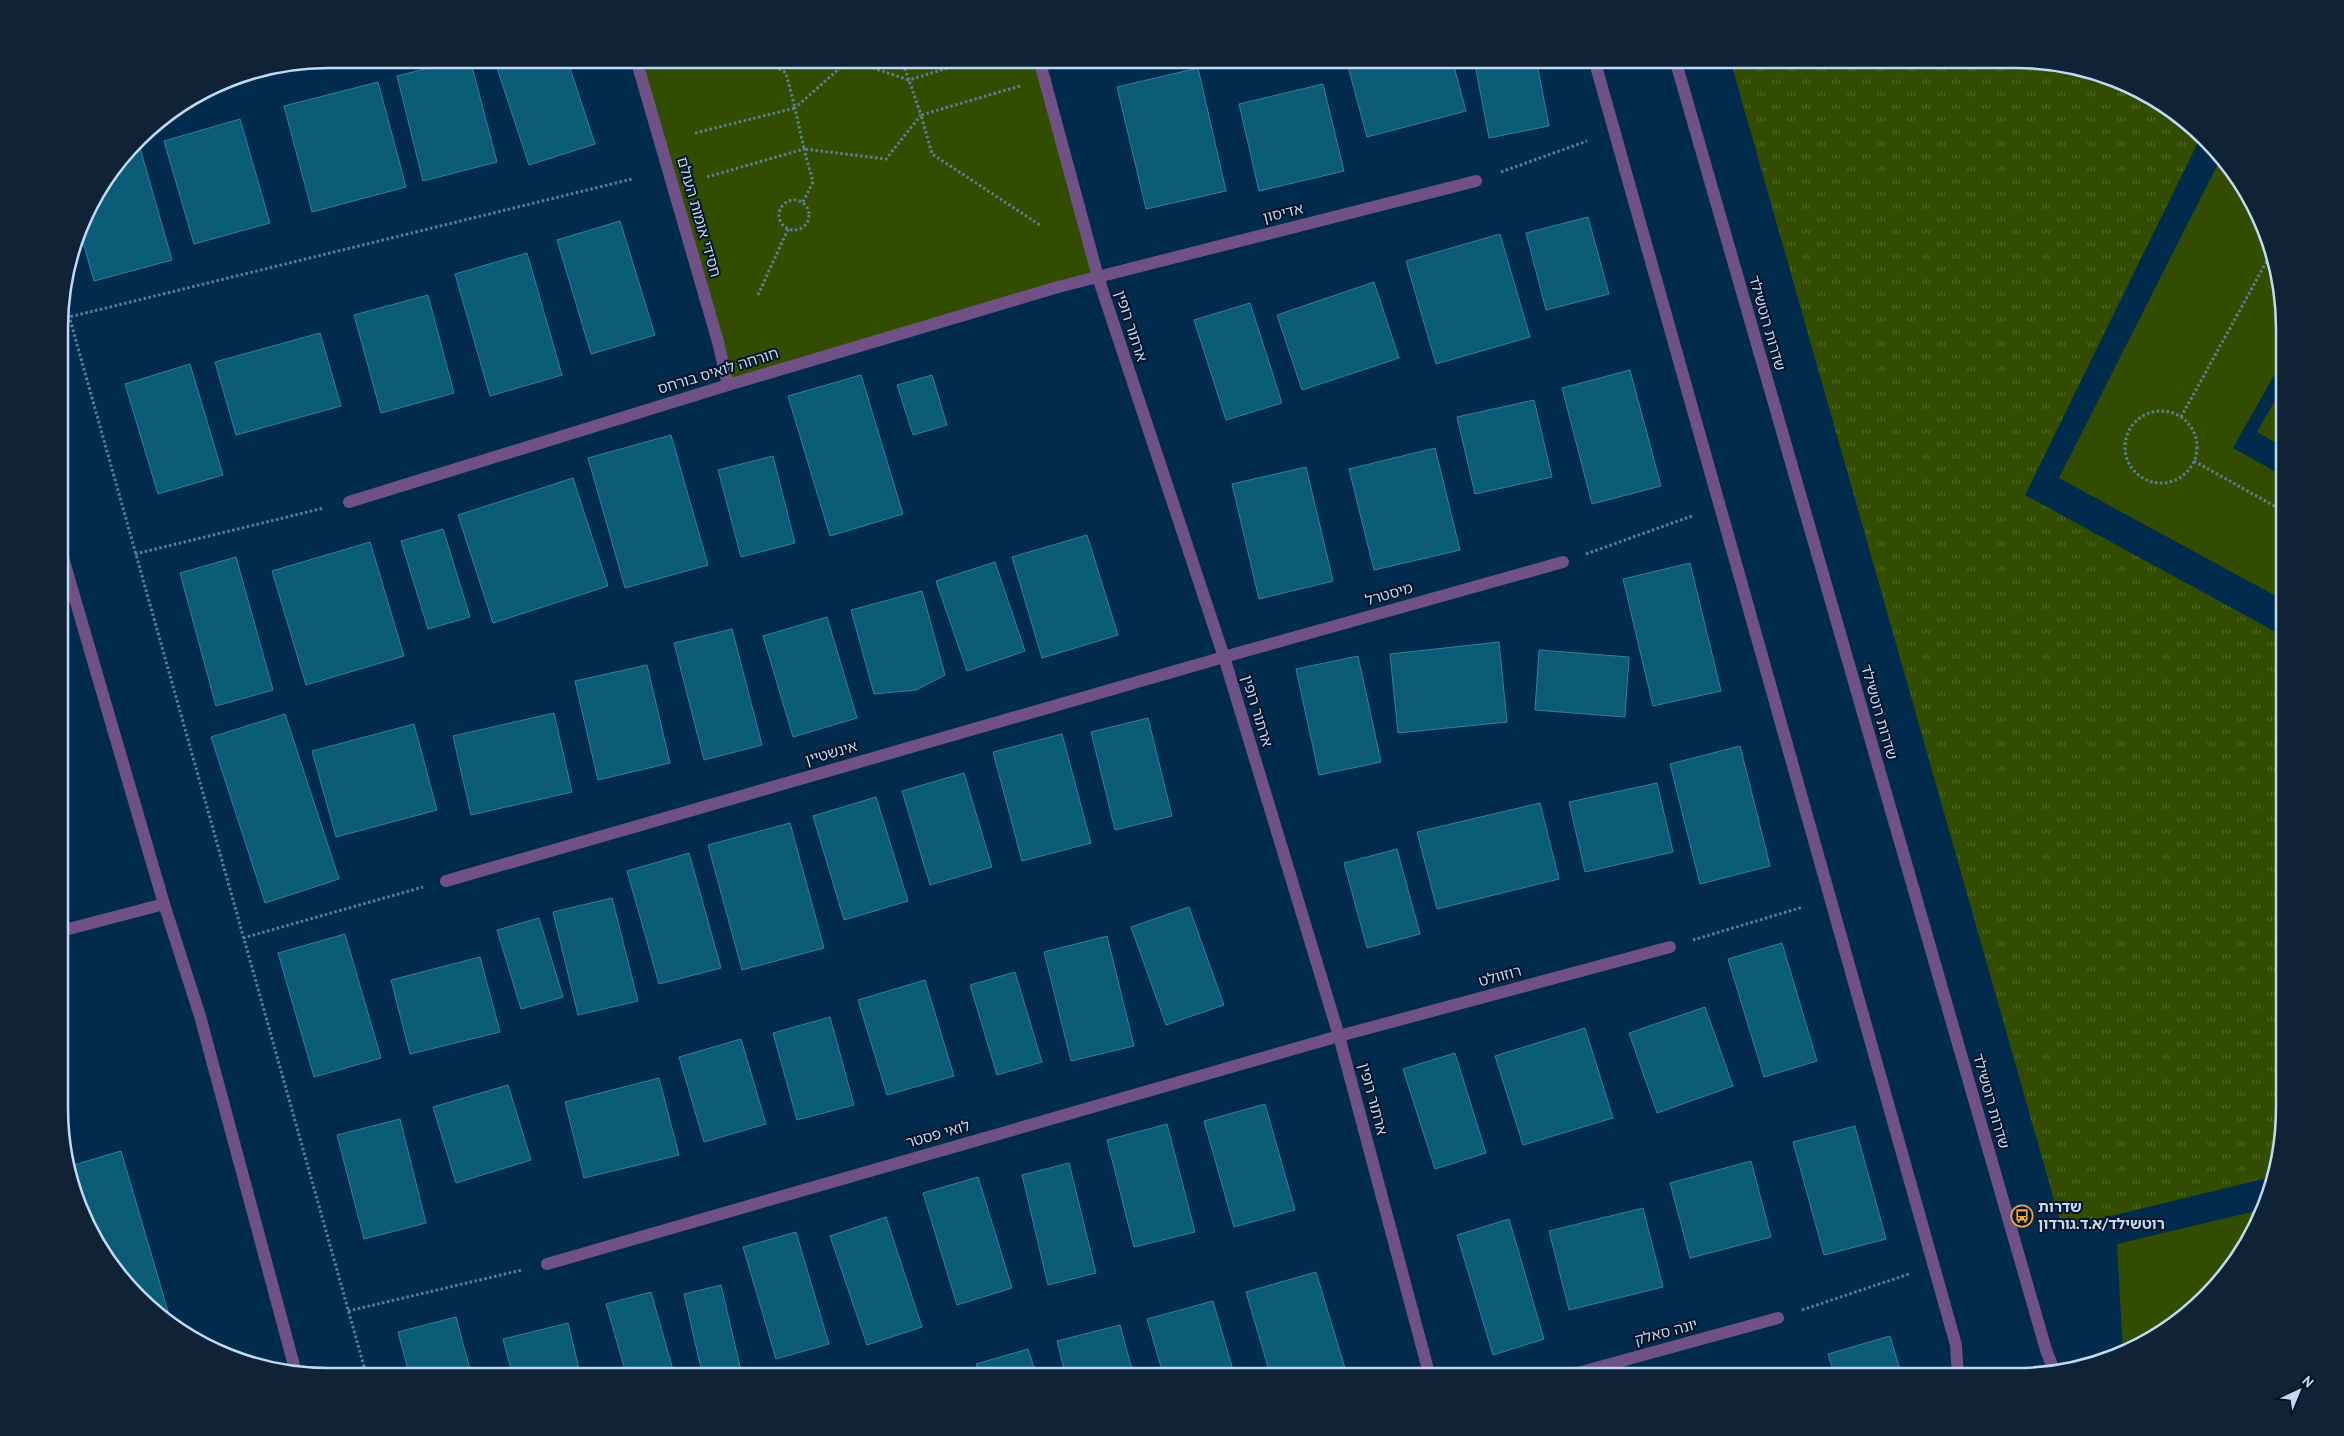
<svg xmlns="http://www.w3.org/2000/svg" width="2344" height="1436" font-family="'PT Sans','Noto Sans Hebrew',sans-serif">
  <defs>
    <pattern id="grass-tufts" width="24" height="20" patternUnits="userSpaceOnUse" patternTransform="scale(1.25)"><rect width="24" height="20" fill="#324d00"/><path d="M3 7l-1-3M5 7V3M7 7l1-3M15 17l-1-3M17 17v-4M19 17l1-3" fill="none" stroke="#4e6626"/></pattern>
  </defs>
  <rect width="100%" height="100%" fill="#012b4c"/>
  <!-- grass -->
  <polygon fill="url(#grass-tufts)" points="1730,59 2017,59 2086,68 2151,95 2202,134 2025,495 2285,637 2285,1126 2275,1176 2062,1228"/>
  <!-- green -->
  <g fill="#324d00">
    <polygon points="636,59 1038,59 1098,277 728,385"/>
    <polygon points="2222,156 2240,179 2271,242 2285,310 2285,356 2233,448 2285,477 2285,601 2059,478"/>
    <polygon points="2285,383 2285,448 2257,432"/>
    <polygon points="2264,1209 2249,1243 2206,1299 2151,1341 2123,1353 2117,1244"/>
  </g>
  <!-- building -->
  <g fill="#0a5b76" stroke="#2f82a4">
    <polygon points="465,59 470,59 497,162 423,181 397,76"/>
    <polygon points="494,59 567,59 595,144 529,165"/>
    <polygon points="1346,59 1452,59 1466,111 1367,137"/>
    <polygon points="1474,59 1536,59 1549,126 1489,138"/>
    <polygon points="1198,68 1226,191 1146,209 1117,87"/>
    <polygon points="378,82 406,187 312,212 284,106"/>
    <polygon points="1323,84 1344,171 1259,191 1239,104"/>
    <polygon points="240,119 270,223 194,244 164,141"/>
    <polygon points="138,141 172,260 94,281 80,231 87,208"/>
    <polygon points="1588,217 1609,294 1546,310 1526,233"/>
    <polygon points="620,221 655,335 591,354 557,240"/>
    <polygon points="1500,234 1530,337 1436,364 1406,261"/>
    <polygon points="527,253 562,375 490,396 455,274"/>
    <polygon points="1374,282 1399,358 1302,390 1277,315"/>
    <polygon points="428,295 454,393 381,413 354,315"/>
    <polygon points="1250,303 1282,403 1226,420 1194,320"/>
    <polygon points="320,333 341,406 236,435 215,362"/>
    <polygon points="190,364 223,475 158,494 125,384"/>
    <polygon points="1630,370 1661,486 1592,504 1562,388"/>
    <polygon points="861,375 903,514 830,536 788,396"/>
    <polygon points="932,375 947,425 913,435 897,385"/>
    <polygon points="1534,400 1552,477 1475,494 1457,417"/>
    <polygon points="671,435 708,565 625,588 588,458"/>
    <polygon points="1435,448 1460,550 1374,570 1349,469"/>
    <polygon points="773,456 795,543 741,557 718,470"/>
    <polygon points="1306,467 1333,581 1259,599 1232,484"/>
    <polygon points="573,478 608,586 493,623 458,515"/>
    <polygon points="443,529 470,617 428,629 401,541"/>
    <polygon points="1087,535 1118,635 1042,658 1012,557"/>
    <polygon points="370,542 404,656 306,685 272,571"/>
    <polygon points="236,557 273,690 216,706 180,573"/>
    <polygon points="995,562 1025,651 967,671 936,581"/>
    <polygon points="1690,563 1721,691 1653,706 1623,579"/>
    <polygon points="922,591 945,675 916,690 874,694 851,610"/>
    <polygon points="827,617 857,718 793,737 763,636"/>
    <polygon points="732,629 762,745 704,760 674,643"/>
    <polygon points="1499,642 1507,722 1398,733 1390,654"/>
    <polygon points="1539,650 1629,657 1625,717 1535,710"/>
    <polygon points="1358,656 1381,762 1319,775 1296,669"/>
    <polygon points="647,665 670,763 598,780 575,681"/>
    <polygon points="554,713 572,792 471,815 453,736"/>
    <polygon points="285,714 339,879 265,903 211,737"/>
    <polygon points="1148,718 1172,816 1115,830 1091,732"/>
    <polygon points="414,724 437,810 336,837 312,751"/>
    <polygon points="1062,734 1091,843 1022,861 993,752"/>
    <polygon points="1740,746 1770,866 1700,884 1670,764"/>
    <polygon points="964,773 992,867 930,885 902,791"/>
    <polygon points="1657,783 1673,852 1585,872 1569,802"/>
    <polygon points="876,797 908,901 844,920 813,816"/>
    <polygon points="1540,803 1559,879 1437,909 1417,832"/>
    <polygon points="790,823 824,948 742,970 708,845"/>
    <polygon points="1397,849 1420,934 1367,948 1344,863"/>
    <polygon points="689,853 721,968 659,984 627,871"/>
    <polygon points="612,898 638,1001 578,1015 553,912"/>
    <polygon points="1189,907 1224,1005 1166,1025 1131,927"/>
    <polygon points="539,918 563,997 521,1009 497,930"/>
    <polygon points="345,934 381,1058 314,1077 278,953"/>
    <polygon points="1107,936 1134,1046 1071,1061 1044,952"/>
    <polygon points="1782,943 1817,1061 1764,1077 1728,959"/>
    <polygon points="480,957 500,1032 410,1054 391,980"/>
    <polygon points="1015,972 1042,1062 997,1075 970,985"/>
    <polygon points="925,980 954,1076 887,1095 858,1000"/>
    <polygon points="1705,1007 1733,1086 1657,1113 1629,1033"/>
    <polygon points="830,1017 854,1105 797,1120 773,1033"/>
    <polygon points="1585,1028 1613,1118 1523,1145 1495,1056"/>
    <polygon points="741,1039 766,1124 704,1142 679,1057"/>
    <polygon points="1455,1053 1486,1153 1435,1169 1403,1069"/>
    <polygon points="659,1078 679,1155 584,1178 565,1102"/>
    <polygon points="508,1085 531,1160 456,1183 433,1107"/>
    <polygon points="1265,1104 1295,1210 1234,1227 1204,1121"/>
    <polygon points="400,1119 426,1223 364,1239 337,1135"/>
    <polygon points="1167,1124 1195,1232 1134,1247 1107,1140"/>
    <polygon points="1855,1126 1886,1239 1824,1255 1793,1142"/>
    <polygon points="121,1151 172,1325 138,1299 104,1257 73,1195 67,1167"/>
    <polygon points="1751,1161 1771,1237 1690,1258 1670,1183"/>
    <polygon points="1069,1163 1096,1273 1048,1285 1022,1175"/>
    <polygon points="978,1177 1012,1288 957,1305 923,1193"/>
    <polygon points="1643,1208 1663,1287 1569,1310 1549,1231"/>
    <polygon points="886,1217 922,1327 867,1345 830,1236"/>
    <polygon points="1509,1219 1544,1339 1493,1355 1457,1235"/>
    <polygon points="796,1232 829,1344 776,1359 743,1247"/>
    <polygon points="1316,1272 1347,1375 1271,1377 1246,1292"/>
    <polygon points="721,1285 741,1371 714,1377 703,1377 684,1294"/>
    <polygon points="651,1292 675,1377 627,1377 606,1304"/>
    <polygon points="1213,1301 1235,1377 1164,1377 1147,1319"/>
    <polygon points="456,1317 472,1377 410,1377 398,1332"/>
    <polygon points="568,1323 581,1377 513,1377 503,1339"/>
    <polygon points="1120,1325 1134,1377 1066,1377 1057,1341"/>
    <polygon points="1890,1336 1902,1377 1835,1377 1828,1354"/>
    <polygon points="1028,1349 1037,1377 980,1377 976,1364"/>
  </g>
  <g fill="none" stroke-linecap="round" stroke-linejoin="round">
    <!-- path -->
    <g stroke="#5a7d9b" stroke-width="3" stroke-dasharray="2.5 2.5" stroke-linecap="butt">
      <polyline points="901,59 909,80 977,59"/>
      <polygon points="849,60 909,80 921,115 886,159 804,149 795,108"/>
      <polyline points="1020,86 921,115 932,154 1040,225"/>
      <polyline points="695,133 795,108 786,73 764,59"/>
      <polyline points="1501,172 1587,141"/>
      <polyline points="707,177 804,149 813,182 803,202"/>
      <circle cx="794" cy="215" r="15"/>
      <polyline points="62,291 367,1377"/>
      <polyline points="758,295 788,229"/>
      <polyline points="61,319 632,179"/>
      <circle cx="2161" cy="447" r="36"/>
      <polyline points="2181,417 2273,250"/>
      <polyline points="2194,461 2285,512"/>
      <polyline points="135,554 324,508"/>
      <polyline points="1586,554 1692,516"/>
      <polyline points="243,938 423,887"/>
      <polyline points="1693,940 1803,907"/>
      <polyline points="1802,1310 1909,1274"/>
      <polyline points="348,1311 522,1270"/>
    </g>
    <!-- minor -->
    <g stroke="#6f5186" stroke-width="12">
      <polyline points="636,59 718,342 728,385"/>
      <polyline points="1039,59 1098,277 1224,657 1339,1036 1430,1377"/>
      <polyline points="1594,59 1956,1345 1958,1377"/>
      <polyline points="1675,59 2046,1350 2055,1373"/>
      <polyline points="349,502 728,385 1058,287 1476,181"/>
      <polyline points="61,551 164,904"/>
      <polyline points="446,881 1224,657 1563,562"/>
      <polyline points="61,931 164,904 200,1016 296,1373"/>
      <polyline points="547,1264 1339,1036 1670,947"/>
      <polyline points="1563,1377 1778,1318"/>
    </g>
  </g>
  <!-- icons -->
  <defs>
    <g id="bus-ring" transform="scale(1.125)"><circle r="9.5" fill="#011325" stroke="#f3a442" stroke-width="1.5"/><path d="M-5-6H5V4H4V6H2V4H-2V6H-4V4H-5ZM-3.5-4V0h7V-4ZM-3.5 1.2v1.5H-2V1.2ZM2 1.2v1.5H3.5V1.2Z" fill="#f3a442"/></g>
  </defs>
  <g fill-rule="evenodd">
    <use href="#bus-ring" x="2022" y="1216"/>
  </g>
  <g text-anchor="middle" stroke-width="4" stroke-linejoin="round" paint-order="stroke">
    <!-- street labels -->
    <g font-size="15" fill="#bfdaf5" stroke="#011325">
      <text transform="translate(1283 213) rotate(-14)" y="5">אדיסון</text>
      <text transform="translate(699 217) rotate(74)" y="5">חסידי אומות העולם</text>
      <text transform="translate(1767 323) rotate(74)" y="5">שדרות רוטשילד</text>
      <text transform="translate(1131 326) rotate(72)" y="5">ארתור רופין</text>
      <text transform="translate(718 371) rotate(-17)" y="5">חורחה לואיס בורחס</text>
      <text transform="translate(1389 594) rotate(-16)" y="5">מיסטרל</text>
      <text transform="translate(1257 711) rotate(73)" y="5">ארתור רופין</text>
      <text transform="translate(1879 712) rotate(74)" y="5">שדרות רוטשילד</text>
      <text transform="translate(831 753) rotate(-16)" y="5">אינשטיין</text>
      <text transform="translate(1500 976) rotate(-15)" y="5">רוזוולט</text>
      <text transform="translate(1373 1099) rotate(75)" y="5">ארתור רופין</text>
      <text transform="translate(1991 1101) rotate(74)" y="5">שדרות רוטשילד</text>
      <text transform="translate(938 1134) rotate(-16)" y="5">לואי פסטר</text>
      <text transform="translate(1666 1332) rotate(-15)" y="5">יונה סאלק</text>
    </g>
    <!-- poi labels -->
    <g font-size="15" font-weight="bold" fill="#bfdaf5" stroke="#011325" text-anchor="start">
      <text x="2038" y="1212">שדרות<tspan x="2038" dy="17">רוטשילד/א.ד.גורדון</tspan></text>
    </g>
  </g>
  <!-- crop -->
  <path d="M0 0H2344V1436H0ZM328 68H2016A260 260 0 0 1 2276 328V1108A260 260 0 0 1 2016 1368H328A260 260 0 0 1 68 1108V328A260 260 0 0 1 328 68Z" fill="#102336" fill-rule="evenodd"/>
  <path fill="none" stroke="#bfdaf5" stroke-width="2.5" d="M328 68H2016A260 260 0 0 1 2276 328V1108A260 260 0 0 1 2016 1368H328A260 260 0 0 1 68 1108V328A260 260 0 0 1 328 68Z"/>
  <!-- north arrow -->
  <g transform="translate(2299 1391) rotate(44)" stroke="#011325" stroke-width="4" paint-order="stroke">
  <path d="M0-4L9 19L0 12L-9 19Z" fill="#bfdaf5"/>
  <text y="-8" font-size="14" font-weight="bold" text-anchor="middle" fill="#bfdaf5">N</text>
  </g>
</svg>
